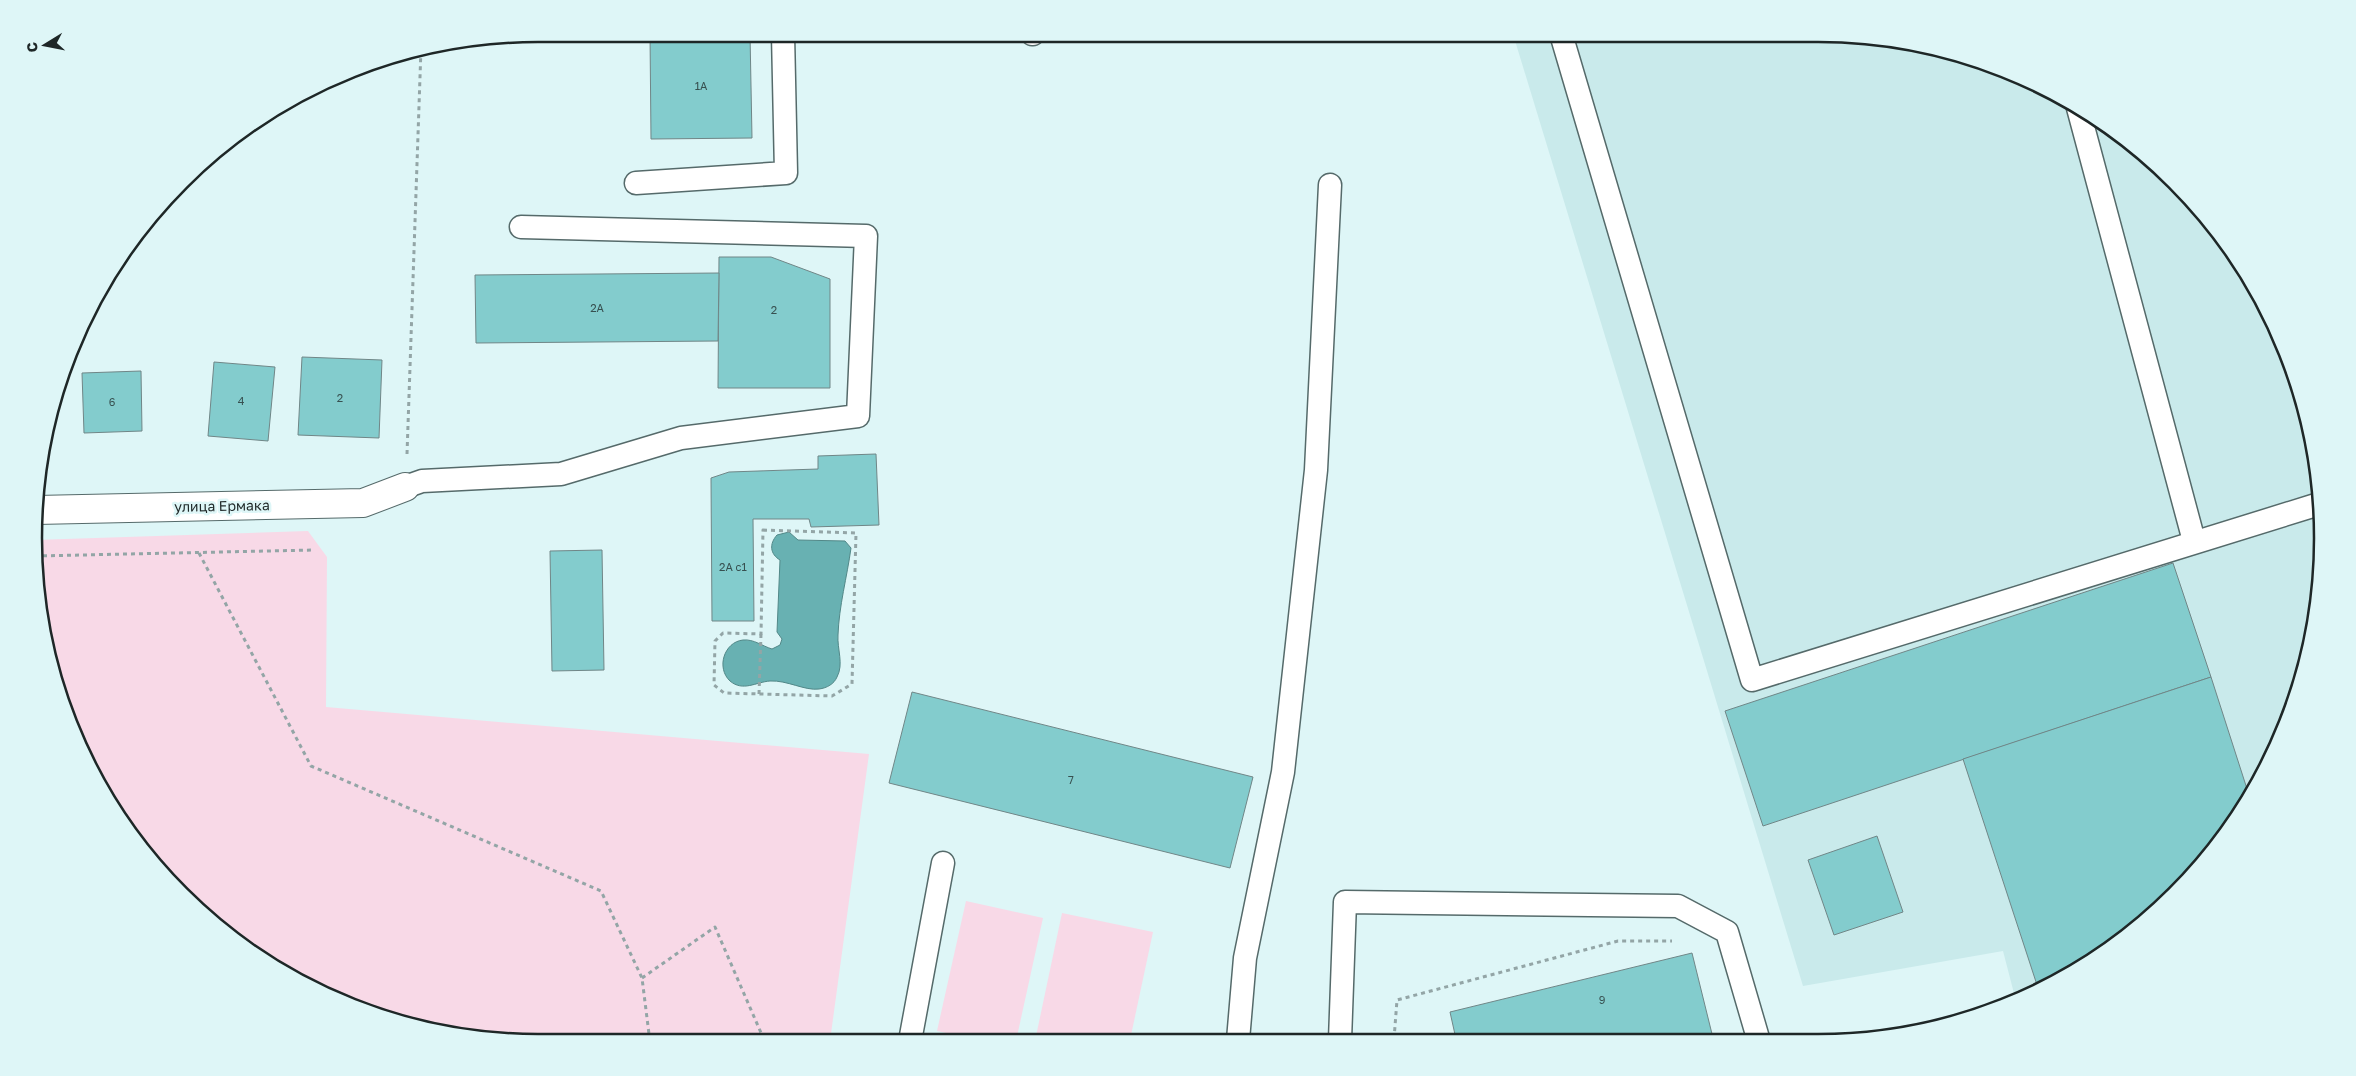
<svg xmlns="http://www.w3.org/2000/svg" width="2356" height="1076" font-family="'Golos Text',sans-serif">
  <rect width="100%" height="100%" fill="#def6f7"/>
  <!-- built -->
  <polygon fill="#c9eaeb" points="1513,34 1818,34 1917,43 2011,72 2098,119 2174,181 2237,258 2284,345 2313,439 2322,538 2313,636 2284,731 2218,845 2125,938 2016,1001 2003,951 1803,986"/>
  <!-- green -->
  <g fill="#f8d9e7">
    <polygon points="308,531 327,557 326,707 869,754 830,1041 538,1042 439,1033 345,1004 286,975 206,917 138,845 101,790 61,700 38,604 34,540"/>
    <polygon points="966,901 1043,918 1016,1041 983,1041 937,1031"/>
    <polygon points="1062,913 1153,932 1130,1040 1035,1041"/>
  </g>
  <!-- water -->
  <path fill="#68b1b2" stroke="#528888" d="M 789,532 L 798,540 L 845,541 L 851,548 C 847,577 839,606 838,635 C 837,649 844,664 837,677 C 834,684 827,688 819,689 C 805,691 787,680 770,681 C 756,682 743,692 730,681 C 716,668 724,642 743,640 C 754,639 762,646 772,649 L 780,645 L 782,639 L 777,632 L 780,560 C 770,554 769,544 777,535 Z"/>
  <!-- building -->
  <g fill="#83cccd" stroke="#708687">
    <polygon points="650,34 750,34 752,138 651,139"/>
    <polygon points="719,257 771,257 830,279 830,388 718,388"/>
    <polygon points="719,273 718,341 476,343 475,275"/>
    <polygon points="302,357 382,360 379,438 298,435"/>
    <polygon points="214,362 275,367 268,441 208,436"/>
    <polygon points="141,371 142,431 84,433 82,373"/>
    <polygon points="876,454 879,525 811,527 809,519 753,519 754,621 712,621 711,478 729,472 818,469 818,456"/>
    <polygon points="602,550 604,670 552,671 550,551"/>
    <polygon points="2173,563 2211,677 1763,826 1725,711"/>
    <polygon points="2211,677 2248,792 2218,845 2125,938 2038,988 1963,759"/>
    <polygon points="912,692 1253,777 1230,868 889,783"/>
    <polygon points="1877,836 1903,912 1834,935 1808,860"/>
    <polygon points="1692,953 1713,1038 1456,1039 1450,1012"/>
  </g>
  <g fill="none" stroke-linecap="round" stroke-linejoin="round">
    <!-- lane casing -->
    <g stroke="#556a6a" stroke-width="25">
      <g id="lane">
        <polyline points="1032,34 1033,34"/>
        <polyline points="1561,34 1752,680 2319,504"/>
        <polyline points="2078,108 2194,541"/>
        <polyline points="636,183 786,173 783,34"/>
        <polyline points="405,487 422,481 561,474 681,438 858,416 866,236 521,227"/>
        <polyline points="1238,1040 1245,958 1283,772 1316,470 1330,185"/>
        <polyline points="1340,1040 1345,902 1678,906 1727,932 1758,1038"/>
        <polyline points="910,1041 943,863"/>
      </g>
    </g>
    <!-- street casing -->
    <g stroke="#556a6a" stroke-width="30">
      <polyline id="street" points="36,510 363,503 405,487"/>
    </g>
    <!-- path -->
    <g stroke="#93a5a6" stroke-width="3" stroke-dasharray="4 4" stroke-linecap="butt">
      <polyline points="407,454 421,48"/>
      <polygon points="763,530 856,533 852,684 832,696 724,693 714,685 715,641 723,633 761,634"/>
      <polyline points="199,553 311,766 601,891 642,978 650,1042"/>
      <polyline points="35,556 314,550"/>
      <polyline points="759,694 761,634"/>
      <polyline points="642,978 715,927 765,1042"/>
      <polyline points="1394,1039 1397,1000 1618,941 1672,941"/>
    </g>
    <!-- lane -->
    <use href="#lane" stroke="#fff" stroke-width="22"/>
    <!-- street -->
    <use href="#street" stroke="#fff" stroke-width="28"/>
  </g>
  <g text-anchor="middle" stroke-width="5" stroke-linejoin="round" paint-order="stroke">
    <!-- number labels -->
    <g font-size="11" fill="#375050">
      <text x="701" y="90">1А</text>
      <text x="597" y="312">2А</text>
      <text x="774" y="314">2</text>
      <text x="340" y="402">2</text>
      <text x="241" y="405">4</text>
      <text x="112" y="406">6</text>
      <text x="733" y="571">2А с1</text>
      <text x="1071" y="784">7</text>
      <text x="1602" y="1004">9</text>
    </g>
    <!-- street labels -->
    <g font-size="14" fill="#1e2727" stroke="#def6f7">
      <text transform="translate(222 506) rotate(-1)" y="5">улица Ермака</text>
    </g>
  </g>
  <!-- crop -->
  <path d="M0 0H2356V1076H0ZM538 42H1818A496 496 0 0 1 2314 538V538A496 496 0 0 1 1818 1034H538A496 496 0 0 1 42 538V538A496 496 0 0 1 538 42Z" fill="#def6f7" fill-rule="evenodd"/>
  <path fill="none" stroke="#1e2727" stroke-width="2.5" d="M538 42H1818A496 496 0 0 1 2314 538V538A496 496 0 0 1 1818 1034H538A496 496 0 0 1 42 538V538A496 496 0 0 1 538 42Z"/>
  <!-- north arrow -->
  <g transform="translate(45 45) rotate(260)" stroke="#def6f7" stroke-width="4" paint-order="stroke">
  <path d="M0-4L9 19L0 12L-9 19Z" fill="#1e2727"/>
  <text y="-8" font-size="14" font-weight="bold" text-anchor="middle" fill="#1e2727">С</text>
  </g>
</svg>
